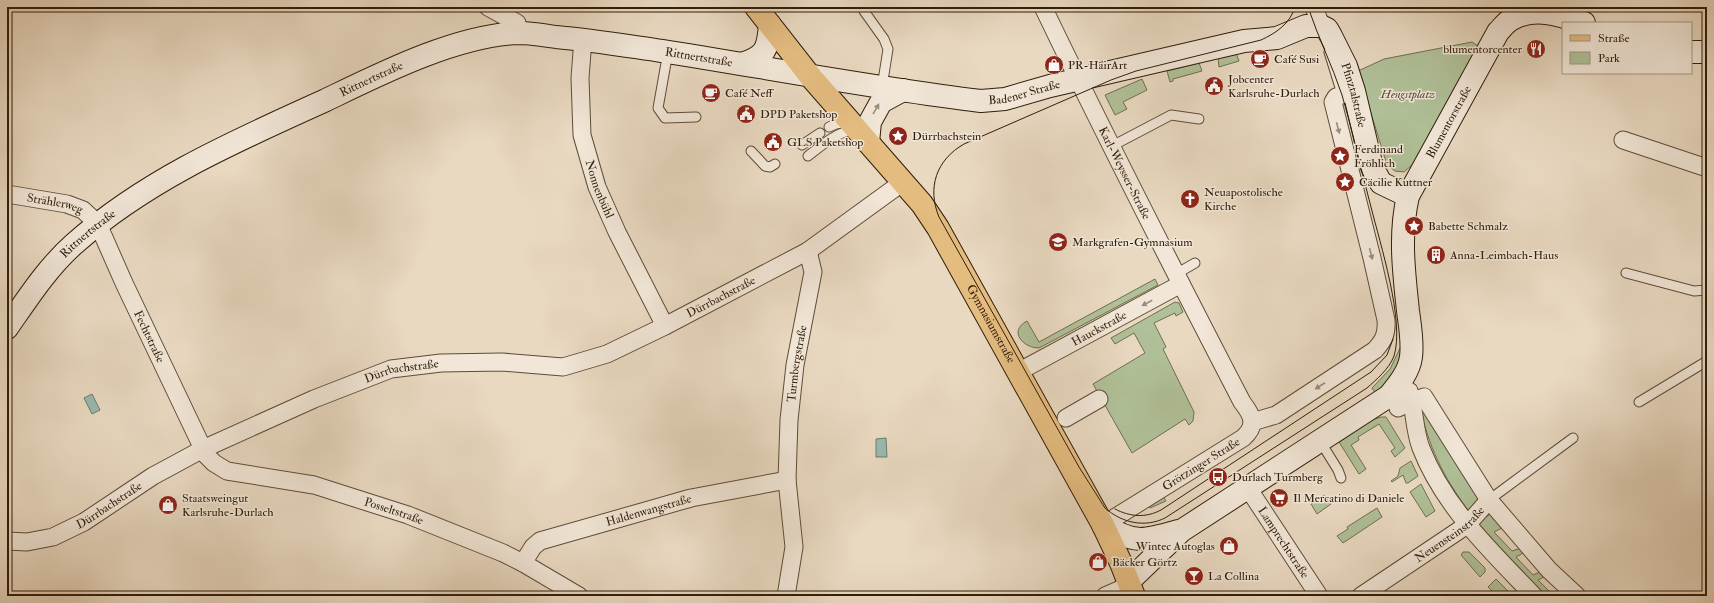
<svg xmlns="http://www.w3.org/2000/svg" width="1714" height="603" font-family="'IM FELL Double Pica',serif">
  <rect width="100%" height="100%" fill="#e9d9c1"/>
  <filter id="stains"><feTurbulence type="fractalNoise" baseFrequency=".005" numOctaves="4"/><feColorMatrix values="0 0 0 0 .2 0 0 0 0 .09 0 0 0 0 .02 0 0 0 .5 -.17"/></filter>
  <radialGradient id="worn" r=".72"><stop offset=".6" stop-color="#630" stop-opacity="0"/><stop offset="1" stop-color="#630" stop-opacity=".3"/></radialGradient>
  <!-- green -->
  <g fill="#b0c098" stroke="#706e50">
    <polygon points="1472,42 1478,46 1413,164 1404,172 1395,171 1387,165 1358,71 1384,59"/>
    <polygon points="1236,53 1239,61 1219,67 1218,58"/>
    <polygon points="1199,63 1202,71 1173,79 1173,81 1170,82 1167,71"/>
    <polygon points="1142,79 1147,90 1123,102 1127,109 1115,115 1105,95"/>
    <path d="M 1155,279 L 1158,285 L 1039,348 C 1023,348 1008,331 1027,321 L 1039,342 Z"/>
    <polygon points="1175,302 1179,303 1183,312 1176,316 1175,313 1154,323 1166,347 1163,349 1194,412 1193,421 1189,425 1185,419 1132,453 1093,384 1145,353 1134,333 1115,344 1111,338"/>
    <path d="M 1401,346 C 1400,368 1391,379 1376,394 L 1372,388 L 1390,369 Z"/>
    <path d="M 1419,404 L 1478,496 L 1476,505 L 1468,510 C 1442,475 1429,447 1419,404 Z"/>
    <polygon points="1381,417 1386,417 1405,448 1395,457 1391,451 1395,448 1379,424 1358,437 1359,440 1351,445 1366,469 1359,474 1339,442 1372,420"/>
    <polygon points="1411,461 1418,476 1408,483 1406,483 1403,475 1392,482 1391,481 1398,476 1400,468"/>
    <polygon points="1421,484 1435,511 1426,517 1410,492"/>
    <polygon points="1161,493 1166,501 1150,508 1148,502"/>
    <polygon points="1324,495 1331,504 1317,514 1311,504"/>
    <polygon points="1377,508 1382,517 1343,543 1337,536 1348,529 1347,527"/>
    <polygon points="1490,514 1502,528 1494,532 1512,551 1521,548 1525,552 1516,557 1533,575 1542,571 1546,576 1538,580 1554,596 1544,596 1477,524"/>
    <polygon points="1463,552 1469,552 1485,568 1485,572 1480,577 1461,555"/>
    <polygon points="1496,579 1508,591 1504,596 1497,596 1488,587"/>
  </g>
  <!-- water -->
  <g fill="#98baaf" stroke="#6e7b6d">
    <polygon points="92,394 100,410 92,414 84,398"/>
    <polygon points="886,438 887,457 876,457 876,439"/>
  </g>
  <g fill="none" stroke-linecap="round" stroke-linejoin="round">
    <!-- lane casing -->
    <g stroke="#5e4c37" stroke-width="11">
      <g id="lane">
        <polyline points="864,7 864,11 884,39 888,49 882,87"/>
        <polyline points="668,52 658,108 665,118 696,117"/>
        <polyline points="1329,52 1342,94"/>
        <polyline points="829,127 836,124 848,122"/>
        <polyline points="802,145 820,133"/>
        <polyline points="1112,146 1171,115 1199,119"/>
        <polyline points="751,151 765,166 770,167 775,164"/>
        <path d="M 808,156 C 822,145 836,133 854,129"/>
        <polyline points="1626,273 1694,291 1707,290"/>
        <polyline points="1176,274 1195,263"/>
        <polyline points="1639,402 1707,361"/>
        <polyline points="1320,441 1338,470 1341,478"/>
        <polyline points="1489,500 1573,438"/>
      </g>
    </g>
    <!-- street casing -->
    <g stroke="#5e4c37" stroke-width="19">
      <g id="street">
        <polyline points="488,7 517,23 519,33"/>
        <path id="s1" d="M 1043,7 C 1107,140 1174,271 1242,402 C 1252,415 1258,425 1243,438 L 1103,525"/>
        <polyline points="1314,7 1321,26"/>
        <path id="s2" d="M 583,39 L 580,78 L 582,135 L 597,187 L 617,232 L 665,326"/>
        <polyline points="1623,140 1707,168"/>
        <path id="s3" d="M 7,194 L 67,204 L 83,210 L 98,224 L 124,283 L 203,449 L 207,456 L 214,463 L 227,471 L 314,485 L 408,515 L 503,553 L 523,563 L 579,596"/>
        <path id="s4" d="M 1018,372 L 1181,284"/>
        <path d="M 1409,391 C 1415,410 1414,430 1421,448 C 1444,507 1491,551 1534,596"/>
        <polyline points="1398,408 1412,401 1424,397 1489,500 1549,570 1577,596"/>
        <polyline points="1066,418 1099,399"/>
        <path d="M 1252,422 L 1276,415 L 1375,350 C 1384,340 1387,334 1386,320 L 1372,258 L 1333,102 L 1336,97 L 1354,91"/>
        <path id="s5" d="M 1248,488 L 1319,596"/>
        <path id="s6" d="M 7,541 L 27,542 L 53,537 L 84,522 L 153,476 L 203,449 L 314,399 L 391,369 L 441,363 L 502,362 L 563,367 L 607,354 L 665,326 L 808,251 L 903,182"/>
        <path id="s7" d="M 523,563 L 533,547 L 540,541 L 691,498 L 787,480"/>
        <path id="s8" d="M 786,596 L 794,547 L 787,480 L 789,420 L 795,365 L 813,272 L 808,251"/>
        <polyline points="1105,596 1121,589 1128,582"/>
        <path id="s9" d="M 1361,596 L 1467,525 L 1489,500"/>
      </g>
    </g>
    <!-- secondary casing -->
    <g stroke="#301d09" stroke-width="24">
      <g id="secondary">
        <polyline points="1691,52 1707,52"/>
        <path d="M 742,64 C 766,56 768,49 770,25"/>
        <polyline points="868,142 870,122 881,102 903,90"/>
        <path id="s10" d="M 7,328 C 28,298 47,268 74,244 C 147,179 238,140 326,100 C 382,73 455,36 518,33 C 530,33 543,35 556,37 C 591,40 627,46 662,51 C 769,68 874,88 981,101 L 1005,99 L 1050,86 L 1244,41 L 1277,38 L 1306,26 L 1321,26 L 1327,29 L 1331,36 L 1346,66 L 1354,91 L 1372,167 L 1381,183 L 1408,196"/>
        <path d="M 1103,525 C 1135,544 1143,541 1178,531"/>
        <path id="s11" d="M 1128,582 L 1181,531 L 1389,396 C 1398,385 1409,372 1411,357 C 1413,342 1410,326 1408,311 C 1404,273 1399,235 1408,196 L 1498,32 C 1502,28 1506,22 1512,19 C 1535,6 1560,15 1584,23"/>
      </g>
    </g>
    <!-- primary casing -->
    <g stroke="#301d09" stroke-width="24">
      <g id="primary">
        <path id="s12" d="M 756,7 L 810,76 L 922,204 L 938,228 L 1103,525 L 1121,563 L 1134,596"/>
      </g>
    </g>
    <!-- lane -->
    <use href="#lane" stroke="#f1e6d7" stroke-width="9"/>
    <!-- street -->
    <use href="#street" stroke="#f1e6d7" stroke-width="17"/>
    <!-- secondary -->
    <use href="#secondary" stroke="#f1e6d7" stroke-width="22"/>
    <!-- primary -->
    <use href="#primary" stroke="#e4bc80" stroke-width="22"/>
    <!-- tram -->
    <g stroke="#301d09" stroke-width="1">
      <path d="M 1295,7 C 1290,24 1276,33 1261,40 L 1136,71 L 1111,80 L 964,144 C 936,160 927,188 939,217 L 1079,467 L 1105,508 C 1122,523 1145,528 1165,518 L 1367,388 C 1377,379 1389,369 1394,356 C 1405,322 1380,243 1371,207 C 1361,170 1353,132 1342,95 C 1332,65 1318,37 1308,7"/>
      <path d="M 1115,509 C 1130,517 1146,518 1161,510 L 1371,372 L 1387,355 L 1393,339"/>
    </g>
  </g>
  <!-- one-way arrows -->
  <defs><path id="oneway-solid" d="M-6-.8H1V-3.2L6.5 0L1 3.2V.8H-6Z"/></defs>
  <g fill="#9a8c7a">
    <use href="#oneway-solid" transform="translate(876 109) rotate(-60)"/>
    <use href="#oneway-solid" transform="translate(1338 128) rotate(75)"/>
    <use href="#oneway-solid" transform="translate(1371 254) rotate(76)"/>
    <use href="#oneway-solid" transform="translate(1147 303) rotate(152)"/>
    <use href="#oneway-solid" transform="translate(1320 386) rotate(147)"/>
  </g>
  <!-- icons -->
  <defs>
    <g id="restaurant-disc" transform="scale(1)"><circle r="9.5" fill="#8f2418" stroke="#f1e6d7"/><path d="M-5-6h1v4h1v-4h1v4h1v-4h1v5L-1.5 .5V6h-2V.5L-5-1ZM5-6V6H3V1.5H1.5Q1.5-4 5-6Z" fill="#fff"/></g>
    <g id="cafe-disc" transform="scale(1)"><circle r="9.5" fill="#8f2418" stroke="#f1e6d7"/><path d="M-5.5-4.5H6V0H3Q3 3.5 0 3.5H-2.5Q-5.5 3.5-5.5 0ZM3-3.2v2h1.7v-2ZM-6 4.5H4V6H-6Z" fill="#fff"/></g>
    <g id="shop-disc" transform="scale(1)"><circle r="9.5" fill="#8f2418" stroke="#f1e6d7"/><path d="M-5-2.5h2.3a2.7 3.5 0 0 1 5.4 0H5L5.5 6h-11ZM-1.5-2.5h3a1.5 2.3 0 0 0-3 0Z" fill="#fff"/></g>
    <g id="civic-disc" transform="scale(1)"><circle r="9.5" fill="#8f2418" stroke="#f1e6d7"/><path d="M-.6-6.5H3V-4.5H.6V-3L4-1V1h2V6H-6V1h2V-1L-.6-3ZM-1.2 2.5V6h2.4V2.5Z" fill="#fff"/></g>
    <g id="sight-disc" transform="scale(1)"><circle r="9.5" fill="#8f2418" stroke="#f1e6d7"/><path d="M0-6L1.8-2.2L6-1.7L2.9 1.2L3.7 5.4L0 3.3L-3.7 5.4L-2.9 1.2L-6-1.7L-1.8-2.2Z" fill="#fff"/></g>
    <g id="church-disc" transform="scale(1)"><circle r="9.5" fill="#8f2418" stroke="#f1e6d7"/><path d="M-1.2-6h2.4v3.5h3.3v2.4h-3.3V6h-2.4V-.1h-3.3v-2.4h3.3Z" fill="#fff"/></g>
    <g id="school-disc" transform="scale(1)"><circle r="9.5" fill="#8f2418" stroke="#f1e6d7"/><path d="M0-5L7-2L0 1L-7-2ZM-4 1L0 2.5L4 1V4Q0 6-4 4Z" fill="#fff"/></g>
    <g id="building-disc" transform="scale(1)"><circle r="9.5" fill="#8f2418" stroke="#f1e6d7"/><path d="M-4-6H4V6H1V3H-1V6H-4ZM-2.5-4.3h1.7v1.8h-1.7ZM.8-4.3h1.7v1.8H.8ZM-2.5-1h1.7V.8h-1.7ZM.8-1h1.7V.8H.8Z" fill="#fff"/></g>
    <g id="bus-disc" transform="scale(1)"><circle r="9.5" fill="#8f2418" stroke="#f1e6d7"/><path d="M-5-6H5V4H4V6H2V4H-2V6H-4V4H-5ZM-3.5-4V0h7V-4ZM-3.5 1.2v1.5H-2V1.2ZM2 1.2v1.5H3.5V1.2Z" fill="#fff"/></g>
    <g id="supermarket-disc" transform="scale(1)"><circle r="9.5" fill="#8f2418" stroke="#f1e6d7"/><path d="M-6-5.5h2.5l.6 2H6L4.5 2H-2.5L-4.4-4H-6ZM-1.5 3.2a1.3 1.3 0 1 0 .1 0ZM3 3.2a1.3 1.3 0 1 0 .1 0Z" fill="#fff"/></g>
    <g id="bar-disc" transform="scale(1)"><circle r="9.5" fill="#8f2418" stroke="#f1e6d7"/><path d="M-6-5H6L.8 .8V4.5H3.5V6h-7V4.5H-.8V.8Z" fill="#fff"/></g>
  </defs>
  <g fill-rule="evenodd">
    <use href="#restaurant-disc" x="1536" y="49"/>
    <use href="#cafe-disc" x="1260" y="59"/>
    <use href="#shop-disc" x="1054" y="65"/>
    <use href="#civic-disc" x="1214" y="86"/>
    <use href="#cafe-disc" x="711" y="93"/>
    <use href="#civic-disc" x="746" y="114"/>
    <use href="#sight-disc" x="898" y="136"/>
    <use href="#civic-disc" x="773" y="142"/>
    <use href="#sight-disc" x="1340" y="156"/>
    <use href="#sight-disc" x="1345" y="182"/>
    <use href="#church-disc" x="1190" y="199"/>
    <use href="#sight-disc" x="1414" y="226"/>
    <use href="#school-disc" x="1058" y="242"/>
    <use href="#building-disc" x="1436" y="255"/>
    <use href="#bus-disc" x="1218" y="477"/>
    <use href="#supermarket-disc" x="1279" y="498"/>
    <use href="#shop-disc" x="168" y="505"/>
    <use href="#shop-disc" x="1229" y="546"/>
    <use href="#shop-disc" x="1098" y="562"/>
    <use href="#bar-disc" x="1194" y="576"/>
  </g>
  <g text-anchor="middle" stroke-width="3" stroke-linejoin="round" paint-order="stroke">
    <!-- poi labels -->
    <g font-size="12" fill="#301d09" stroke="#f1e6d7" text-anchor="start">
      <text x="1522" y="53" text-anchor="end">blumentorcenter</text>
      <text x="1274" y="63">Café Susi</text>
      <text x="1068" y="69">PR-HairArt</text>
      <text x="1228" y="83">Jobcenter<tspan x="1228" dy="14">Karlsruhe-Durlach</tspan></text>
      <text x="725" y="97">Café Neff</text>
      <text x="760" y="118">DPD Paketshop</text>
      <text x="912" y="140">Dürrbachstein</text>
      <text x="787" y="146">GLS Paketshop</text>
      <text x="1354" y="153">Ferdinand<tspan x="1354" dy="14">Fröhlich</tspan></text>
      <text x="1359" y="186">Cäcilie Kuttner</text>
      <text x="1204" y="196">Neuapostolische<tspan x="1204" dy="14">Kirche</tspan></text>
      <text x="1428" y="230">Babette Schmalz</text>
      <text x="1072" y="246">Markgrafen-Gymnasium</text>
      <text x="1450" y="259">Anna-Leimbach-Haus</text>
      <text x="1232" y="481">Durlach Turmberg</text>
      <text x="182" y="502">Staatsweingut<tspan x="182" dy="14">Karlsruhe-Durlach</tspan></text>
      <text x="1293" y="502">Il Mercatino di Daniele</text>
      <text x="1215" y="550" text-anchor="end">Wintec Autoglas</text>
      <text x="1112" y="566">Bäcker Görtz</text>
      <text x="1208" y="580">La Collina</text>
    </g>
    <!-- street labels -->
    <g font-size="12" fill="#301d09" stroke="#f1e6d7">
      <text dy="4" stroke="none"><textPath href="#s10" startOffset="786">Rittnertstraße</textPath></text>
      <text dy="4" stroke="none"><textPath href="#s10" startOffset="449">Rittnertstraße</textPath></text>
      <text dy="4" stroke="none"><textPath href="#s10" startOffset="1116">Badener Straße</textPath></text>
      <text dy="4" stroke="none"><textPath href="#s10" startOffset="1500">Pfinztalstraße</textPath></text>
      <text dy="4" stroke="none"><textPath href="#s11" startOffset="613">Blumentorstraße</textPath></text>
      <text dy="4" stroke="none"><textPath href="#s1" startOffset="185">Karl-Weysser-Straße</textPath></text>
      <text dy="4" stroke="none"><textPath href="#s2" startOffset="153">Nonnenbühl</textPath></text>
      <text dy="4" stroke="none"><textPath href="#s3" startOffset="49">Strählerweg</textPath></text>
      <text dy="4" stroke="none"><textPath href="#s10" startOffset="125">Rittnertstraße</textPath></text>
      <text dy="4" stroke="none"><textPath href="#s6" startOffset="771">Dürrbachstraße</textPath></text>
      <text dy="4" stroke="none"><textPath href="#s12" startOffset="396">Gymnasiumstraße</textPath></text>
      <text dy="4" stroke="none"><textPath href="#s4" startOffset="92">Hauckstraße</textPath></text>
      <text dy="4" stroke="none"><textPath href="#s3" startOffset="222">Fechtstraße</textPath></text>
      <text dy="4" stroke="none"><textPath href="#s8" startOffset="234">Turmbergstraße</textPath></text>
      <text dy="4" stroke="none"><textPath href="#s6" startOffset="435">Dürrbachstraße</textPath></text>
      <text transform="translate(1201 464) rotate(-32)" y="4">Grötzinger Straße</text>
      <text dy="4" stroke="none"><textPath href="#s6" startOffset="111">Dürrbachstraße</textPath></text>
      <text dy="4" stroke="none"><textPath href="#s3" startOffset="552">Posseltstraße</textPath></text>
      <text dy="4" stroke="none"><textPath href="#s7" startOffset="141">Haldenwangstraße</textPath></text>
      <text dy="4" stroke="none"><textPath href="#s9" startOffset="108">Neuensteinstraße</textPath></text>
      <text dy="4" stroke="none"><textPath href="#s5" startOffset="65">Lamprechtstraße</textPath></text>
    </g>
    <!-- park labels -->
    <g font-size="12" font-style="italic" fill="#564e34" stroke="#f1e6d7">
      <text x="1408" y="98">Hengstplatz</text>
    </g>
  </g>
  <!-- margin -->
  <rect width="1714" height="603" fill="none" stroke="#e9d9c1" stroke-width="24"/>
  <rect x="8" y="8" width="1698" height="587" fill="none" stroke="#301d09" stroke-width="2"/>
  <rect x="12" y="12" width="1690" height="579" fill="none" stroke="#301d09"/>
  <!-- legend -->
  <rect x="1562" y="22" width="130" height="52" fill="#f1e6d7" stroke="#a49685"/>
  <rect x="1570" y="35" width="20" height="6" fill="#e4bc80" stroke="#a49685"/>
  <text x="1598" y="42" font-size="12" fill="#301d09">Straße</text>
  <rect x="1570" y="52" width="20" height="12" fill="#b0c098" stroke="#a49685"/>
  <text x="1598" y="62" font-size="12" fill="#301d09">Park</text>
  <rect width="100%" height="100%" filter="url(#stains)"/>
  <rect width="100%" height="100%" fill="url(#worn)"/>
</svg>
